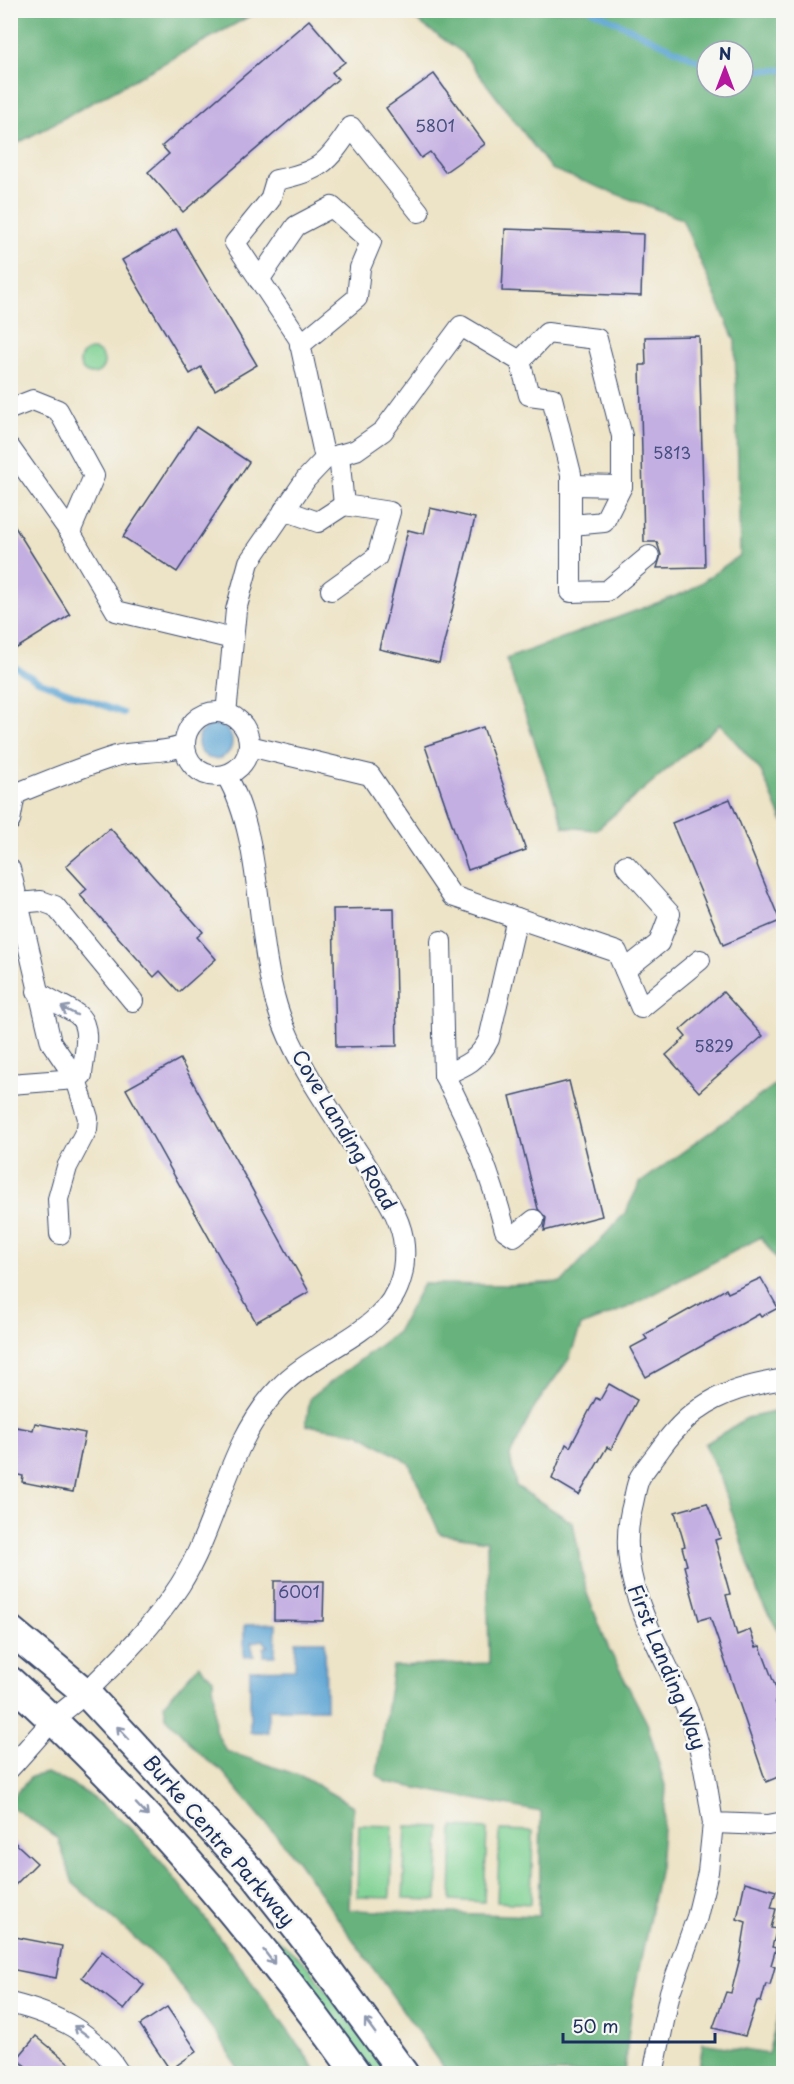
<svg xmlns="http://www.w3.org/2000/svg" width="794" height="2084" font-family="'Playpen Sans',sans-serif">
  <rect width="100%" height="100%" fill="#f6f6f2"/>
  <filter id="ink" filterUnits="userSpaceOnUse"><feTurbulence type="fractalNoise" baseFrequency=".0167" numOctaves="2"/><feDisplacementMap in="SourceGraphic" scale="12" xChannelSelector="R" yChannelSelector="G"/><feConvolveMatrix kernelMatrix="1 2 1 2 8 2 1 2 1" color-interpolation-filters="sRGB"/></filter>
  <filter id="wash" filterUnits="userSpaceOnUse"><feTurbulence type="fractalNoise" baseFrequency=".008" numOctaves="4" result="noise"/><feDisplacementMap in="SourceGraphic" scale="24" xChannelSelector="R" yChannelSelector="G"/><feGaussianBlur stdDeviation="1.35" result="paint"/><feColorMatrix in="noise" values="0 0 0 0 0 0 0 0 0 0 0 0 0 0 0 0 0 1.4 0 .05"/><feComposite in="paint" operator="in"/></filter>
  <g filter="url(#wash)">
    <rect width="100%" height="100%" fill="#ede3c6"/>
    <!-- green -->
    <g fill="#7fd193" stroke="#4d8078" stroke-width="1.5">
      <circle cx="92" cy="362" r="12"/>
      <polygon points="359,1825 393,1826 390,1898 357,1897"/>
      <polygon points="406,1826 440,1827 437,1900 403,1899"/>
      <polygon points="453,1827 487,1829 484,1902 451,1900"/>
      <polygon points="500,1830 533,1831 531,1904 497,1902"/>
      <polygon points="275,1937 309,1967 388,2073 373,2073 273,1939"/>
    </g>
    <!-- forest -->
    <g fill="#67b37d" stroke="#41716e" stroke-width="1.5" fill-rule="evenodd">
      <polygon points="11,10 259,10 259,11 11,147"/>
      <path d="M 403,11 L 783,11 L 783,822 L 761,771 L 720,724 L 596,830 L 564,827 L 506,659 L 689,591 L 740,555 L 735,341 L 682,219 L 551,169 L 463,53 ZM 707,51 L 743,51 L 743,87 L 707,87 Z"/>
      <polygon points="783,1079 783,1268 761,1237 631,1306 581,1326 569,1359 535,1406 510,1456 516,1486 573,1523 586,1591 609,1649 647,1723 666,1789 660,1867 632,2003 624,2073 447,2073 296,1859 222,1771 204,1758 166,1717 164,1704 199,1665 213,1679 215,1730 226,1751 301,1776 353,1806 349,1910 539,1916 541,1812 386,1782 377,1775 393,1666 489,1663 487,1541 440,1534 409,1463 359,1433 306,1425 310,1398 397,1332 423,1284 510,1285 562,1282 625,1213 640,1183"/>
      <polygon points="784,1410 784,1638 783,1638 760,1600 722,1482 705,1444 747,1418"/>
      <path d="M 46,1773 C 122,1801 169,1871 216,1933 C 251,1980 285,2026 318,2073 L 240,2073 L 221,2040 L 162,1962 L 73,1883 L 58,1838 L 11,1806 L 11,1799 L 31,1777 Z"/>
      <polygon points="783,1998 783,2073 698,2073 703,2043 768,2054"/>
    </g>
    <!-- water -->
    <g fill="#5da5d4" stroke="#3c6a99" stroke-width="1.5">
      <circle cx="215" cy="742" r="17"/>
      <polygon points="276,1624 275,1656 264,1656 264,1648 268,1646 263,1640 251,1642 254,1656 244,1657 244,1625"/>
      <polygon points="296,1641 325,1641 326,1709 268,1709 268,1732 250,1732 250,1670 295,1669"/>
    </g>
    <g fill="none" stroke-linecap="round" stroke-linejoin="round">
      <!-- stream -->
      <g stroke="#5da5d4" stroke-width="6">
        <polyline points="591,10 707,65"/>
        <polyline points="743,70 784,70"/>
        <polyline points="10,664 38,681 123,713"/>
      </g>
    </g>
    <g id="blocks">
      <!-- building -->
      <g fill="#c4afe2">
        <polygon points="309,20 345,62 332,72 338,79 183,212 148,172 169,154 162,146"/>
        <polygon points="434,74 485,144 445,172 430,152 421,158 386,108"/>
        <polygon points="176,229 257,365 215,390 201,367 190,374 122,260"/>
        <polygon points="505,229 643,234 641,296 502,291"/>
        <polygon points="699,336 705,567 657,568 661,555 657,542 644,542 640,365 646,365 645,337"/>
        <polygon points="196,427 249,462 177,572 123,537"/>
        <polygon points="430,508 475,518 439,663 379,649 408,530 424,534"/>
        <polygon points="10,519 70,615 17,648 10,638"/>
        <polygon points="483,727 526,850 468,870 425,746"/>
        <polygon points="730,799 780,921 723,945 672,823"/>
        <polygon points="110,828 203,932 197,937 216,959 179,992 160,971 154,977 80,895 87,889 66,866"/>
        <polygon points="394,908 397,1046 336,1047 333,909"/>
        <polygon points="723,992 763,1036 699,1092 666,1055 686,1037 680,1030"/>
        <polygon points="180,1059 309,1292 256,1322 126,1089"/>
        <polygon points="569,1081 602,1216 544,1231 546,1218 538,1209 510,1096"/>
        <polygon points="761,1278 778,1308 761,1317 759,1314 646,1377 630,1348 647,1339 644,1335 726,1289 728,1293"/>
        <polygon points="609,1384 637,1400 611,1449 607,1447 579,1495 552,1479 566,1444 570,1447 596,1398 600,1400"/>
        <polygon points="35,1423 85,1433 73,1492 22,1482 23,1476 10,1473 10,1426 33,1430"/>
        <polygon points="707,1503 721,1538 715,1540 730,1594 726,1595 737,1635 750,1630 756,1647 760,1646 780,1699 775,1701 782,1718 778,1719 783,1735 783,1775 766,1782 710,1617 699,1620 684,1566 687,1565 682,1547 685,1546 675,1512"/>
        <polygon points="274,1581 324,1581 323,1621 274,1620"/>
        <polygon points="10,1838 37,1863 10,1890"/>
        <polygon points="745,1882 776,1891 771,1908 776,1909 771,1928 777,1929 772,1947 776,1948 771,1965 775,1967 770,1985 766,1984 761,2002 757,2001 745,2036 713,2028 726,1992 731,1993 740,1958 746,1922 737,1919"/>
        <polygon points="10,1936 62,1946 56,1978 10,1969"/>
        <polygon points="102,1951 144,1985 124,2010 82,1977"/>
        <polygon points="167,2007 197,2051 170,2070 140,2025"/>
        <polygon points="36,2036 81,2073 34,2073 17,2059"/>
      </g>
    </g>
  </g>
  <g filter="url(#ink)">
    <use href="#blocks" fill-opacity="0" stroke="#3a4a6e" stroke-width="1.5"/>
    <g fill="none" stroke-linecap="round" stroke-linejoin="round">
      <!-- street casing -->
      <g stroke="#3a4a6e" stroke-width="22">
        <g id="street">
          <polyline points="259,280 296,226 332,207 371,242 360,268 357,298 300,345"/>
          <polyline points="520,361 547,333 597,339 622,436 622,486 571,485"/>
          <polyline points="10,409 33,400 58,410 94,476 70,532"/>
          <polyline points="10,448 70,532 116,611 233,639"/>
          <path d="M 325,459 L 299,339 L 235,243 L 270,200 L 276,180 C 319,172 328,163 351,127 L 419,212"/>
          <polyline points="284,510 318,522 344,505"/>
          <polyline points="572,525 604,522 622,486"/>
          <polyline points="331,590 377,557 390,512 344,505 339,455"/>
          <circle cx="217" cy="744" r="32"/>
          <polyline points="226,714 236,610 249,562 306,479 325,459 356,450 383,431 461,326 520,361 529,395 552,398 571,474 571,592 607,591 649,556"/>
          <polyline points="249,746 370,775 452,896 617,952 641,1008 700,960"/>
          <path d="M 10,796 C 45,782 81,767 116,756 C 136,750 170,754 185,744"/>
          <polyline points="10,821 15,794"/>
          <polyline points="10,869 51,1042 76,1079 88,1118 87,1129 67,1167 58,1199 60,1234"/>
          <polyline points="18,903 41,901 55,906 133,1001"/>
          <path d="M 441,941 L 444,1075 C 465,1066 479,1060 489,1039 L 517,918"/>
          <polyline points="625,970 659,943 670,914 626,865"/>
          <path d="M 444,1075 C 471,1125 491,1175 505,1230 L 514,1236 L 534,1220"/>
          <path d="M 10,1084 L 76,1079 L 82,1075 C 83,1059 93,1028 78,1015 C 66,1006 50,1001 37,991"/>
          <path d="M 784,1379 C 729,1388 695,1401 661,1448 C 655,1457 646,1467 640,1477 C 636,1485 635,1495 633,1503 C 611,1582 663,1647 690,1717 C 703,1752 707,1787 713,1823 L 768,1825 L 784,1822"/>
          <path d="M 10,1768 C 25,1752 39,1735 54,1719 C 64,1710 76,1702 86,1692 C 119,1660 155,1624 180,1585 C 219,1523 227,1443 278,1389 C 323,1340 410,1331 404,1246 C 402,1218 384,1195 370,1171 C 338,1120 294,1063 277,1006 C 255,934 263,837 226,775"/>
          <path d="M 10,2003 C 58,2015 93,2031 120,2074"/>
          <polyline points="653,2074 670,1992 697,1917 708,1872 713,1823"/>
        </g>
      </g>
      <!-- secondary casing -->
      <g stroke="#3a4a6e" stroke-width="32">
        <g id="secondary">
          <polyline points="10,1630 86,1693 257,1878 309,1944 404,2074"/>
          <path d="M 10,1681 C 141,1798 254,1931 357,2074"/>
        </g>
      </g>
      <!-- street -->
      <use href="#street" stroke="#fff" stroke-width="20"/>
      <!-- secondary -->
      <use href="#secondary" stroke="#fff" stroke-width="28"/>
    </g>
    <!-- one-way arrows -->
    <defs><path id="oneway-shaft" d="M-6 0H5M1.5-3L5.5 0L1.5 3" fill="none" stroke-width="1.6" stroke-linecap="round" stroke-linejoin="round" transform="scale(1.5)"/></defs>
    <g stroke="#8d97ae">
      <use href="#oneway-shaft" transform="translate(69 1011) rotate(-153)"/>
      <use href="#oneway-shaft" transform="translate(123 1733) rotate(-133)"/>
      <use href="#oneway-shaft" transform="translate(142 1810) rotate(47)"/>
      <use href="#oneway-shaft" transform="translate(269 1957) rotate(52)"/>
      <use href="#oneway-shaft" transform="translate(370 2026) rotate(-126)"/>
      <use href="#oneway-shaft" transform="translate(81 2031) rotate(-144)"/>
    </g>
  </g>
  <g text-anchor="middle" stroke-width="5" stroke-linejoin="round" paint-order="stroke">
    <!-- number labels -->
    <g font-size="16" fill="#454f7f">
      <text x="435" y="132">5801</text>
      <text x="672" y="459">5813</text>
      <text x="714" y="1052">5829</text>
      <text x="299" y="1598">6001</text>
    </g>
    <!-- street labels -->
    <g font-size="20" fill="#1b2f5e" stroke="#f6f6f2">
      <text transform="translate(344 1130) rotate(59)" y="7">Cove Landing Road</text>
      <text transform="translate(667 1667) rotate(68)" y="7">First Landing Way</text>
      <text transform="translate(219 1841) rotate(49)" y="7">Burke Centre Parkway</text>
    </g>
  </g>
  <!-- margin -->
  <rect width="794" height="2084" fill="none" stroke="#f6f6f2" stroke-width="36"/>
  <!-- north arrow -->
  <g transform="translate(725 69)"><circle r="28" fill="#f6f6f2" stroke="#9ea6b7" stroke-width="1.5"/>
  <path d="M0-4.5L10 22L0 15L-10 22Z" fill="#b5179e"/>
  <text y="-9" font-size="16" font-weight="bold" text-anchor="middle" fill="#1b2f5e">N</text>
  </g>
  <!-- scale -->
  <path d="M563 2033v9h152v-9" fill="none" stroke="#1b2f5e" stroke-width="3"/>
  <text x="572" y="2033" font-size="18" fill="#1b2f5e" stroke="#f6f6f2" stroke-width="4.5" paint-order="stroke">50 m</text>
</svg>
